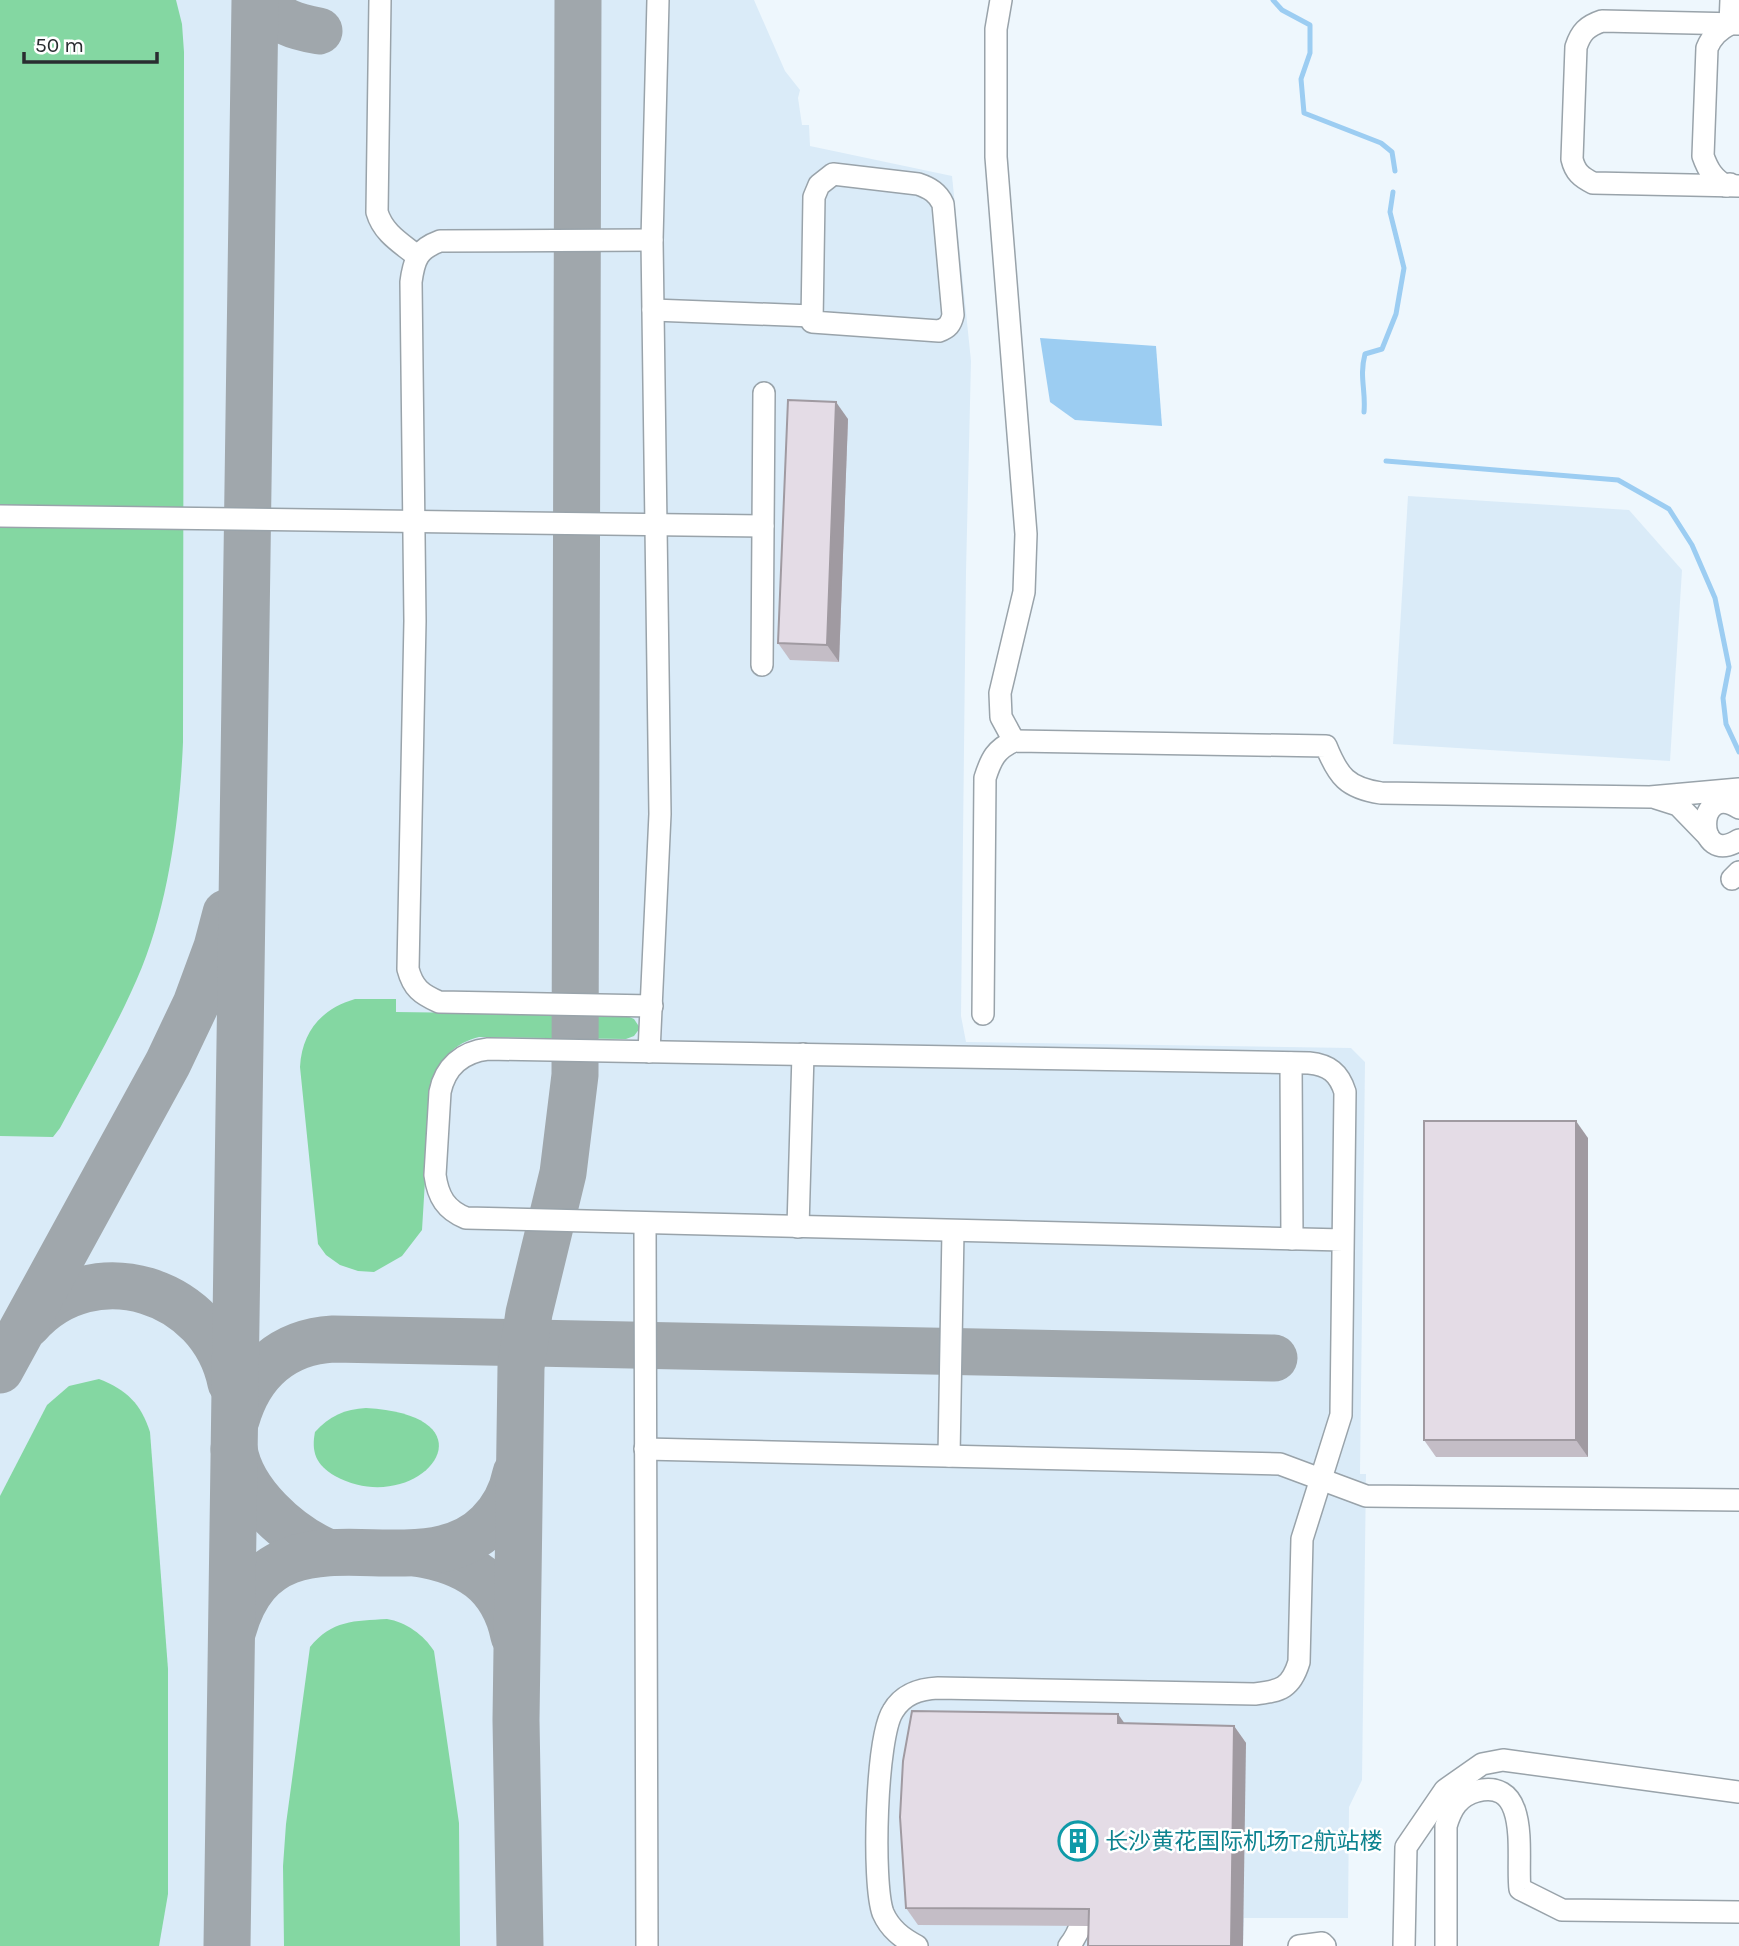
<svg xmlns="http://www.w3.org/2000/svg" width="1739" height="1946" font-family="Karla,'Noto Sans SC',sans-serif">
  <rect width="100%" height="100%" fill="#eef7fd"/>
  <!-- built -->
  <g fill="#daebf8">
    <polygon points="0,0 754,0 785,71 800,90 798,98 802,125 809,125 810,146 952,176 971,361 966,572 961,1016 966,1042 1351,1048 1365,1062 1360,1474 1366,1474 1362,1780 1349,1807 1348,1918 1244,1918 1243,1946 0,1946"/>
    <polygon points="1408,496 1629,510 1682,570 1670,761 1393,744"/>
  </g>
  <!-- green -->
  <g fill="#84d7a2">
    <path d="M 0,0 L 176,0 L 182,24 L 184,52 L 183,742 C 180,814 169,900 142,967 C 119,1023 88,1075 60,1128 L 53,1137 L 0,1136 Z"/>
    <path d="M 355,999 L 396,999 L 396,1012 L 625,1015 L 634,1019 L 640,1028 L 634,1036 L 626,1039 L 479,1037 C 454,1043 441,1059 431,1082 L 422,1230 L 402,1256 L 374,1272 L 358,1271 L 340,1265 L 326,1255 L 318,1244 L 300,1067 C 302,1032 321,1009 355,999 Z"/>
    <path d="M 99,1379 C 127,1390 141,1404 150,1432 L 168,1669 L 168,1894 L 159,1946 L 0,1946 L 0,1496 L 47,1405 L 69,1386 Z"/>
    <path d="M 366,1408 C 505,1416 417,1521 335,1476 C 316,1465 311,1452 315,1432 C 329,1416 345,1409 366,1408 Z"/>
    <path d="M 387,1619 C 406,1622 424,1635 434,1651 L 459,1823 L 460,1946 L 284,1946 L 283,1866 L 286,1824 L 310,1647 C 332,1620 354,1621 387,1619 Z"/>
  </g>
  <!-- water -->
  <polygon fill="#9ccdf2" points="1040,338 1156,346 1162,426 1075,420 1050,402"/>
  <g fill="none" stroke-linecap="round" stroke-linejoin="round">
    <!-- stream -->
    <g stroke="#9ccdf2" stroke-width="5">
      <polyline points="1273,0 1282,10 1310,25 1310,53 1301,79 1304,113 1381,143 1392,152 1395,171"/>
      <path d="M 1364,412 C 1366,390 1359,377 1365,354 L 1382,349 L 1396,314 L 1404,268 L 1390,212 L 1393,192"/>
      <polyline points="1386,461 1618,480 1669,509 1692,545 1715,598 1729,667 1723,698 1726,724 1739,752"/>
    </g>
    <!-- taxiway -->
    <g stroke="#a0a7ac" stroke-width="47">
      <path d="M 265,0 C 275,22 297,27 319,31"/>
      <path d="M 28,1324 C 93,1251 212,1289 231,1383"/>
      <polyline points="0,1370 168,1063 196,1004 217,947 226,913"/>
      <path d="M 236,1420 C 250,1371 283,1342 333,1339 L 1274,1358"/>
      <path d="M 234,1449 C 241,1493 288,1535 327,1552"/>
      <path d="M 416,1553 C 467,1561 503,1582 514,1636"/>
      <path d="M 233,1630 C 272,1491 417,1597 489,1524 C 503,1510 512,1493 516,1473"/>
      <polyline points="227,1946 255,0"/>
      <polyline points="520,1946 516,1720 521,1367 529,1313 563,1173 575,1075 578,0"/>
    </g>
    <!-- minor casing -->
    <g stroke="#99a3aa" stroke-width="24">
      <g id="minor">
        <path d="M 380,0 L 377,212 C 383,233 401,243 417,256"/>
        <polyline points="1001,0 996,29 996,157 1026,534 1024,592 1000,693 1001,717 1014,741"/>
        <polyline points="1730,24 1731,0"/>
        <path d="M 1739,24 L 1602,21 C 1587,26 1581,32 1576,47 L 1572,159 C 1575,172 1581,177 1593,183 L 1739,186"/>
        <path d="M 833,174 L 918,184 C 930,188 938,193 943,204 L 953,315 C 951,324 948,328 939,331 L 812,322 L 814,197 L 819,185 Z"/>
        <path d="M 1730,184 L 1726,186 C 1713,178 1708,170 1703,156 L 1707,48 C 1712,36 1719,30 1730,24"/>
        <polyline points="653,310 812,316"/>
        <polyline points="0,516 763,526"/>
        <polyline points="762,665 764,393"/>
        <polyline points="1656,798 1678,805 1708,836"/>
        <path d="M 1739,808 C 1695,780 1694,868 1739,840"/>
        <polyline points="1732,879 1739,872"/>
        <path d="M 652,1006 L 439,1002 C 421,994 413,988 408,969 L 415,621 L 411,282 C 414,259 418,249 440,241 L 652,240"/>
        <path d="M 983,1014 L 985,778 C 991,759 996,749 1014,741 L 1326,746 C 1338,776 1347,788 1381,793 L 1650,797 L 1739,789"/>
        <polyline points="649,1052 660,814 652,240 658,0"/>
        <polyline points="1291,1063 1292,1239"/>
        <polyline points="645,1224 647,1946"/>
        <polyline points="798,1227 803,1054"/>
        <polyline points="645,1449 1280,1464 1366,1496 1739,1500"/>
        <polyline points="949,1456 953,1231"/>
        <path d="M 917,1946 C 902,1938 890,1929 883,1913 C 872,1883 876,1737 893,1711 C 903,1694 919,1689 938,1688 L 1255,1694 C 1281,1691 1291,1688 1299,1662 L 1302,1539 L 1341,1415 L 1345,1092 C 1339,1073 1329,1065 1309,1063 L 488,1049 C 462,1052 445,1067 440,1092 L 435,1175 C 438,1197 446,1210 466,1218 L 1343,1240"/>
        <path d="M 1069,1946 C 1081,1931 1083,1918 1083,1899"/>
        <polyline points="1299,1946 1322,1943 1325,1946"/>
        <polyline points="1404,1946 1406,1847 1445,1790 1482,1764 1503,1760 1739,1792"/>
        <path d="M 1446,1946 L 1446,1826 C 1451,1809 1458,1796 1477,1791 C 1532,1778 1516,1858 1520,1889 L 1562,1910 L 1739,1912"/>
      </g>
    </g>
    <!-- minor -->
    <use href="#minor" stroke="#fff" stroke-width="21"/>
  </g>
  <!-- wall -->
  <g fill="#c4bdc6">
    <polygon points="848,419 839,662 790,660 778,643"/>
    <polygon points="1588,1138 1588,1457 1436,1457 1424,1440"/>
    <polygon points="1124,1723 1234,1726 1246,1743 1089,1926 918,1925 906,1908"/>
  </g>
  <!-- shaded-wall -->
  <g fill="#a09aa1">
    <polygon points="836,402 848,419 839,662 827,645"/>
    <polygon points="1576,1121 1588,1138 1588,1457 1576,1440"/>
    <polygon points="1118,1714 1130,1731 1118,1723"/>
    <polygon points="1234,1726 1246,1743 1243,1946 1231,1946"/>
  </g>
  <!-- building -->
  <g fill="#e4dce6" stroke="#a09aa1" stroke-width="2">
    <polygon points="788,400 836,402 827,645 778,643"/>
    <rect x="1424" y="1121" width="152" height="319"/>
    <polygon points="912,1711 1118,1714 1118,1723 1234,1726 1231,1946 1088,1946 1089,1909 906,1908 900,1817 903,1761"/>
  </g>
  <!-- icons -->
  <defs>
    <g id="building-ring" transform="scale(2.0125)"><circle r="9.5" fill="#fff" stroke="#0f9aa8" stroke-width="1.5"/><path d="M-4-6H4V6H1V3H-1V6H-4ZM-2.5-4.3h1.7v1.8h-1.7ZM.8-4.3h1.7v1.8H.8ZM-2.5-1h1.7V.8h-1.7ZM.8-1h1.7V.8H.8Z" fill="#0f9aa8"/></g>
  </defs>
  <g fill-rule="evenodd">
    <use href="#building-ring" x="1078" y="1841"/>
  </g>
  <g text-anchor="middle" stroke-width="5" stroke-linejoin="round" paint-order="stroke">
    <!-- culture labels -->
    <g font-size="23" fill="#0d838f" stroke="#fff" text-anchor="start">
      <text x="1105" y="1849">长沙黄花国际机场T2航站楼</text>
    </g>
  </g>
  <!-- scale -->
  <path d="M24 52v10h133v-10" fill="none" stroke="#292d30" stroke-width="3.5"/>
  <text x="35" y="52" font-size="21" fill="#292d30" stroke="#ffffff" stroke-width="5" paint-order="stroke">50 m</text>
</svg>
